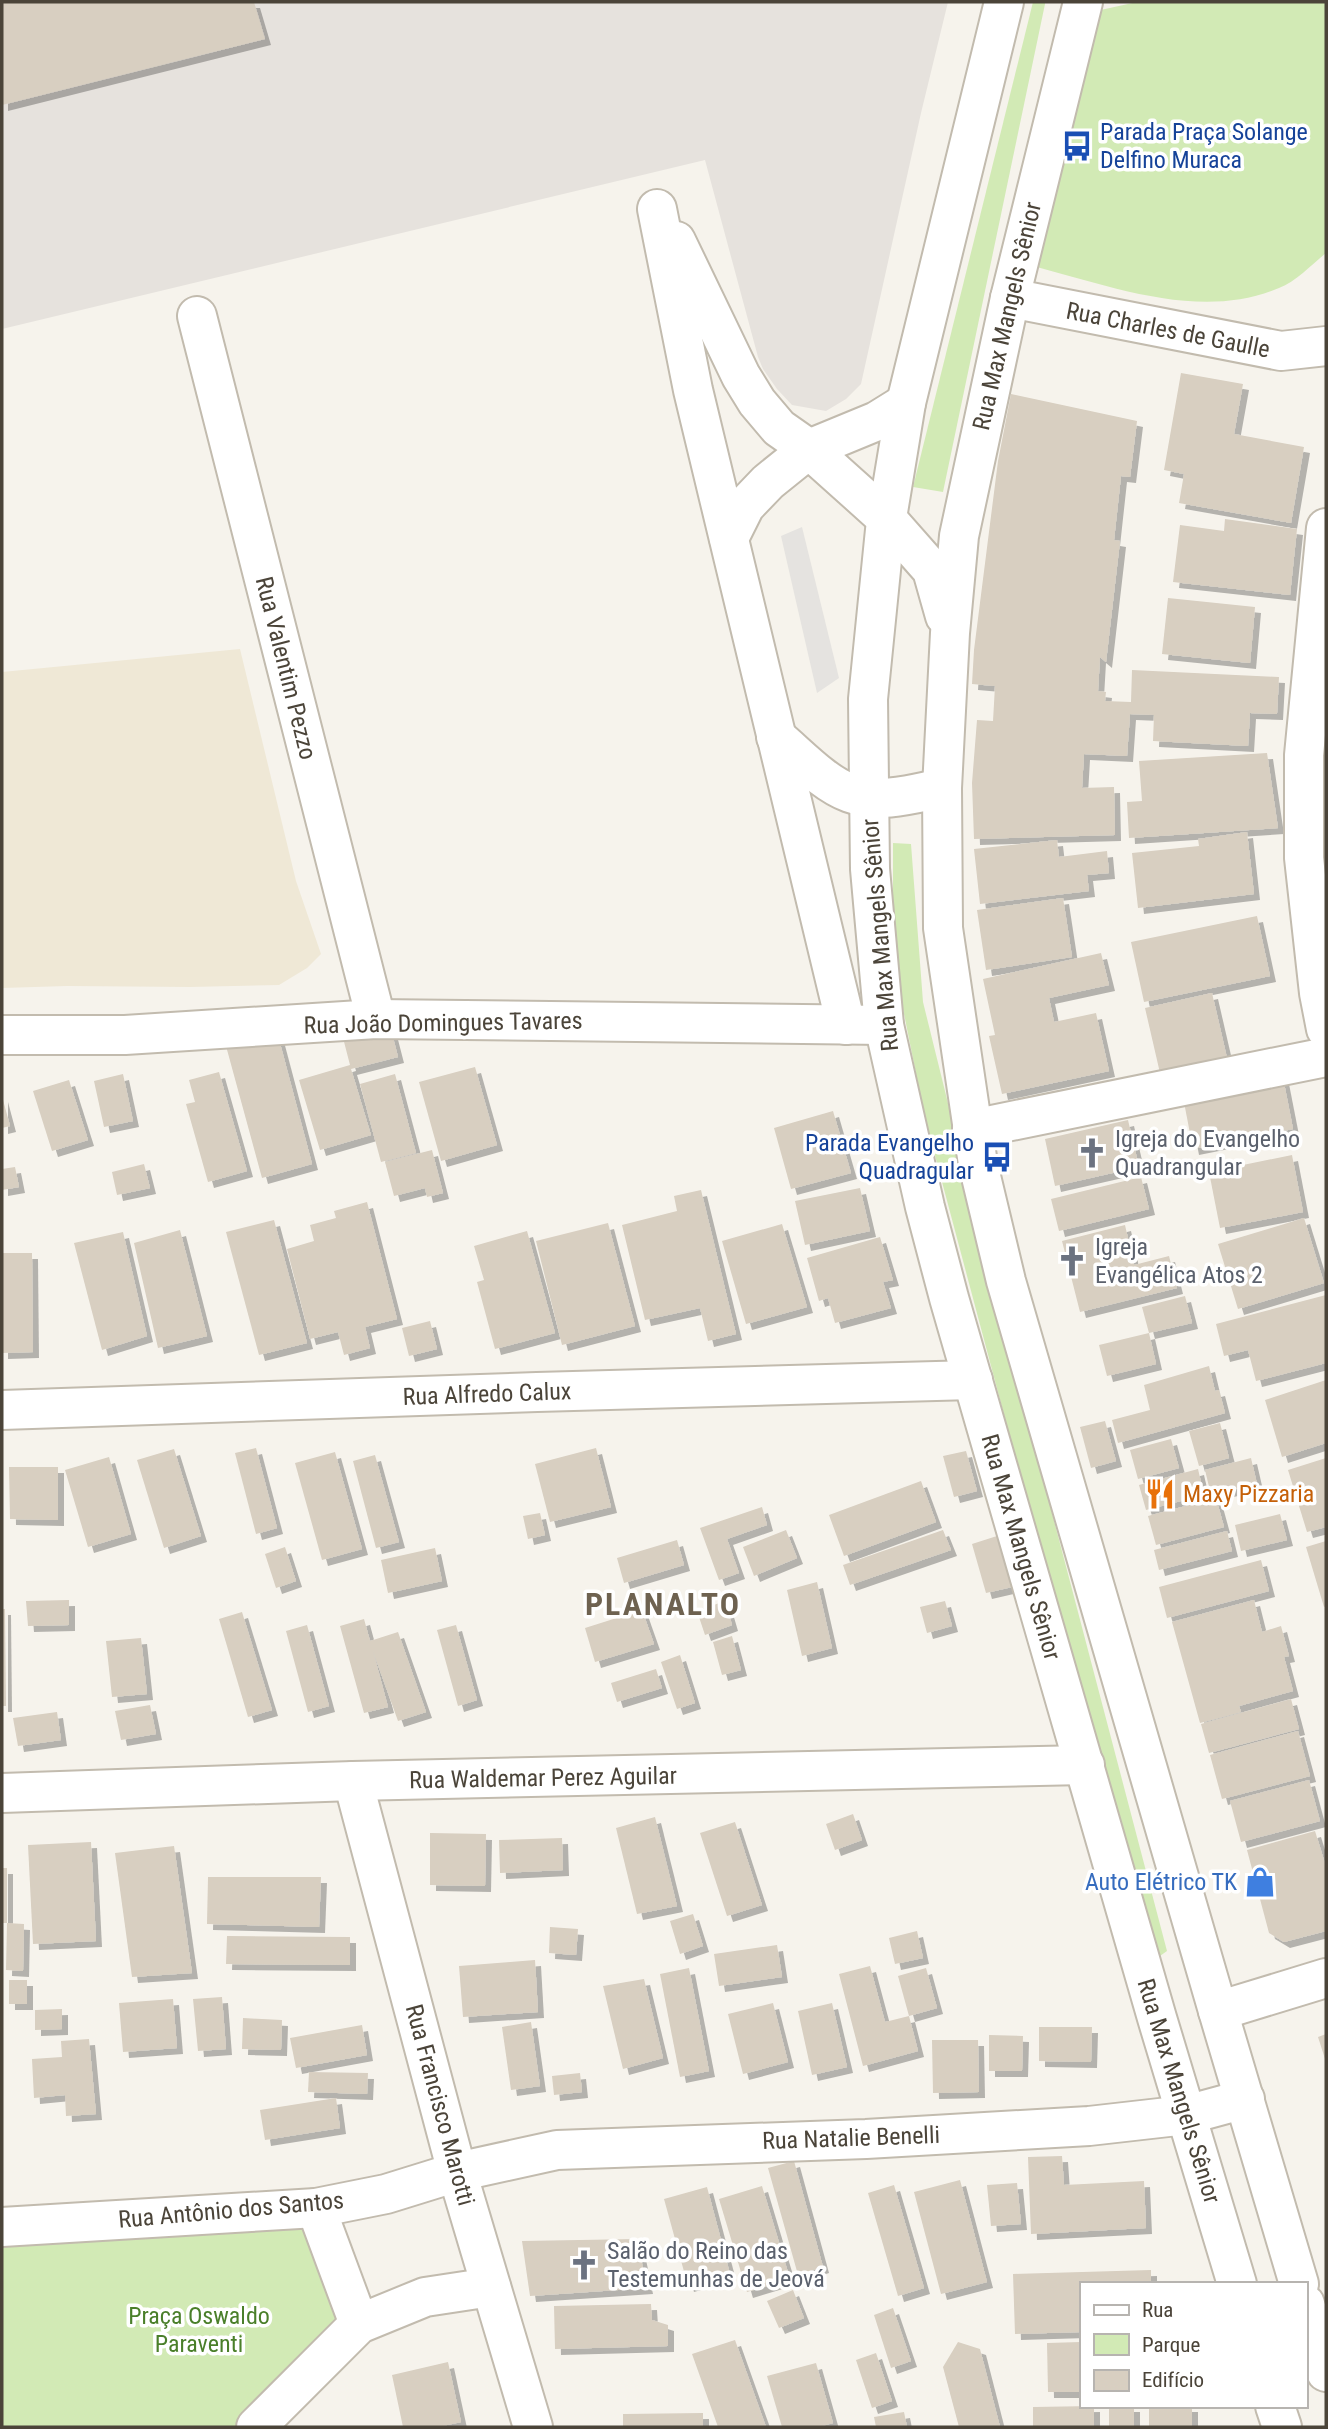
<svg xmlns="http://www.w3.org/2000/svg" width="1328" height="2429" font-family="'Roboto Condensed',sans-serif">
  <defs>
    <filter id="shadow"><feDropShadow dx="6" dy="6" stdDeviation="0" flood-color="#0004"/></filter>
  </defs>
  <rect width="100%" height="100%" fill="#f6f3ec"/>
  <!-- industrial -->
  <polygon fill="#e6e2dd" points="2,2 948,2 921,113 861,384 846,399 826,411 792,405 777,389 763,369 758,357 705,160 2,329"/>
  <!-- education -->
  <polygon fill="#efe8d6" points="240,649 296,881 321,954 307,968 279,985 190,987 67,986 2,988 2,672"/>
  <!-- green -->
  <g fill="#d2eab5">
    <polygon points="1033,2 1045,2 1045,4 943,492 913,487"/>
    <path d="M 1137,2 L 1326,2 L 1326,253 C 1312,264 1296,282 1279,288 C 1200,322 1108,285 1029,265 L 1087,13 Z"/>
    <polygon points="893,843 911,844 923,1002 1005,1334 1167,1951 1150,1963 925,1118 900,994 893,915"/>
    <polygon points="323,2225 340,2320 245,2427 2,2427 2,2244"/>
  </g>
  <!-- parking -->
  <polygon fill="#e5e3e0" points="802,527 839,678 817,693 781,536"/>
  <!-- building -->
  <g fill="#d8cfc1" filter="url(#shadow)">
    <polygon points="2,2 254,2 265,39 2,105"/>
    <polygon points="1181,373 1243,384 1234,434 1304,447 1291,523 1179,503 1184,474 1164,470"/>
    <polygon points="1011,394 1137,421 1130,477 1121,476 1114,540 1120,541 1106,662 1100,657 1098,691 1106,692 1105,701 1131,702 1132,670 1279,677 1277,714 1250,713 1248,746 1153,741 1154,715 1130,714 1127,756 1084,754 1082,788 1114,787 1115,835 974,839 972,783 977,720 993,721 995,686 972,684 974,650 998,461"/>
    <polygon points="1225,519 1297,529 1290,595 1173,582 1180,525 1224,531"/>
    <polygon points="1168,598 1255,607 1250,663 1162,654"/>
    <polygon points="1267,753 1278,828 1129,838 1127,802 1142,801 1139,761"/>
    <polygon points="1247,832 1254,894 1138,908 1132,853 1199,846 1198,839"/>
    <polygon points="1057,840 1059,857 1107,851 1109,873 1087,875 1089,891 980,904 974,849"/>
    <polygon points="1063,898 1072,957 986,970 977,910"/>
    <polygon points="1257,916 1270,976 1144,1002 1131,942"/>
    <polygon points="1101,953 1109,985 1049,998 1054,1022 1096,1013 1109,1071 1002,1094 989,1036 995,1035 983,979"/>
    <polygon points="1212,993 1227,1058 1160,1073 1145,1008"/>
    <polygon points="389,1022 398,1057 351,1069 371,1135 320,1150 299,1080 350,1065 342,1034"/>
    <polygon points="277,1032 312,1164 262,1178 226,1046"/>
    <polygon points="475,1067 497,1145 441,1161 419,1082"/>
    <polygon points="219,1072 247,1171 208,1182 186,1104 195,1102 189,1080"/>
    <polygon points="123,1074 133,1121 104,1127 94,1081"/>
    <polygon points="395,1074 416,1153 381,1162 360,1084"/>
    <polygon points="1283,1078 1293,1129 1193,1149 1183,1097"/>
    <polygon points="69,1080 88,1140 52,1151 33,1091"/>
    <polygon points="2,1096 10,1126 2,1128"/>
    <polygon points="833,1111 851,1173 791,1189 774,1128"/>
    <polygon points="1128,1120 1139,1167 1055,1186 1045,1139"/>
    <polygon points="432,1150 443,1193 427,1197 425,1188 394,1196 385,1162"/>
    <polygon points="1292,1155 1303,1212 1220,1228 1209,1172"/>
    <polygon points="144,1164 150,1188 117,1195 112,1172"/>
    <polygon points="15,1167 19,1187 2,1190 2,1169"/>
    <polygon points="1141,1177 1149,1209 1059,1231 1051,1199"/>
    <polygon points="860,1188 870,1231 805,1245 795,1201"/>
    <polygon points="701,1190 736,1334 708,1341 700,1308 645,1320 622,1225 677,1211 674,1196"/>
    <polygon points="367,1202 397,1319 365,1327 370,1348 344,1355 338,1332 310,1339 287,1249 314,1241 310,1225 336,1218 334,1211"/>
    <polygon points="1304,1218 1324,1283 1238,1309 1218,1244"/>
    <polygon points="274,1220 307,1343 259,1355 226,1232"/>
    <polygon points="608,1223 635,1326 562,1345 536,1241"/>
    <polygon points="782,1224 807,1307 746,1324 722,1241"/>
    <polygon points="1125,1225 1134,1265 1169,1256 1177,1288 1080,1312 1062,1241"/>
    <polygon points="180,1230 207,1336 158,1348 134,1243"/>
    <polygon points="527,1231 555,1333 495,1349 477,1282 484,1280 474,1246"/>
    <polygon points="123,1232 147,1336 102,1350 74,1243"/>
    <polygon points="880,1237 893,1280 883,1282 891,1308 835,1323 828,1298 819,1301 807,1258"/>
    <polygon points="2,1253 32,1253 33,1352 2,1353"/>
    <polygon points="1326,1295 1326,1363 1256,1381 1248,1350 1224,1356 1216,1324"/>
    <polygon points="1185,1296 1192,1323 1149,1333 1142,1307"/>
    <polygon points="430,1321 437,1349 409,1356 402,1328"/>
    <polygon points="1149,1333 1156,1364 1107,1376 1099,1345"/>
    <polygon points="1209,1366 1215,1391 1219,1390 1225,1413 1118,1443 1112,1420 1150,1410 1144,1385"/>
    <polygon points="1326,1380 1326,1443 1282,1457 1265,1400"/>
    <polygon points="1105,1421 1116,1461 1091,1468 1080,1427"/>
    <polygon points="1220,1423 1229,1458 1199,1466 1189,1431"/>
    <polygon points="1171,1439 1179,1468 1138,1479 1130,1450"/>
    <polygon points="256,1448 277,1528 256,1534 235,1453"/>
    <polygon points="596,1448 611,1507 550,1522 535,1464"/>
    <polygon points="174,1449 201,1536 164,1548 137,1460"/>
    <polygon points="966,1451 977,1491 954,1497 943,1456"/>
    <polygon points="335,1452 362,1549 322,1560 295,1463"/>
    <polygon points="375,1455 399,1542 376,1548 353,1461"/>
    <polygon points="109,1457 131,1534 88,1547 65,1470"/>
    <polygon points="1251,1458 1257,1484 1211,1495 1205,1470"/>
    <polygon points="1326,1458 1326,1527 1307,1532 1288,1470"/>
    <polygon points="9,1467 58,1467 58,1520 10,1519"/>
    <polygon points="1198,1469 1204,1495 1146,1510 1139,1485"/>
    <polygon points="921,1481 936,1522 844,1556 829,1515"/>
    <polygon points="1216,1498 1224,1527 1156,1545 1148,1516"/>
    <polygon points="762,1507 767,1525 727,1539 739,1573 719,1580 700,1528"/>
    <polygon points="540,1513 545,1535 528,1539 523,1516"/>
    <polygon points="1280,1514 1287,1540 1241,1551 1235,1525"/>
    <polygon points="786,1530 797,1558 754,1576 743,1547"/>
    <polygon points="943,1530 951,1550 850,1585 843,1565"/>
    <polygon points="1227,1531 1232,1551 1159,1570 1154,1550"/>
    <polygon points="997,1536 1012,1587 986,1593 972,1544"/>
    <polygon points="677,1540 684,1565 624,1583 617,1558"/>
    <polygon points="1326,1541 1326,1606 1324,1607 1306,1547"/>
    <polygon points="285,1547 296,1581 276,1588 265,1554"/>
    <polygon points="435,1548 442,1581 388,1593 381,1560"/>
    <polygon points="1261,1560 1269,1591 1167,1618 1159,1587"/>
    <polygon points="817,1582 832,1648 802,1656 787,1590"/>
    <polygon points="69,1600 69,1625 28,1626 26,1601"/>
    <polygon points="1254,1600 1262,1632 1281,1626 1289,1656 1284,1657 1293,1691 1239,1706 1241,1712 1200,1723 1172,1622"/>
    <polygon points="725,1601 732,1625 705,1635 697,1611"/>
    <polygon points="945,1601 952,1626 927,1633 920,1607"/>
    <polygon points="2,1609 5,1609 6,1706 2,1706"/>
    <polygon points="642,1610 654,1644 595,1662 585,1628"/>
    <polygon points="242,1612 272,1710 248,1717 219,1619"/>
    <polygon points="364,1619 370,1641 398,1632 426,1712 398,1721 373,1651 388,1707 364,1713 340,1626"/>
    <polygon points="307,1625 329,1706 308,1712 286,1631"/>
    <polygon points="456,1625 477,1700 458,1706 437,1630"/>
    <polygon points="732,1636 741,1670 722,1675 713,1642"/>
    <polygon points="141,1638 147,1694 112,1697 106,1641"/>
    <polygon points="680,1655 695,1703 677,1709 661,1662"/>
    <polygon points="656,1669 662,1688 617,1702 611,1683"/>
    <polygon points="1291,1699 1299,1729 1209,1753 1201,1724"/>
    <polygon points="150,1705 156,1734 121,1740 115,1711"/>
    <polygon points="57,1712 61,1740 18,1746 13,1718"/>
    <polygon points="1298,1731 1310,1776 1222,1799 1210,1755"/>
    <polygon points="1309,1780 1320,1821 1241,1842 1230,1801"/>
    <polygon points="853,1814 862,1840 835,1850 826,1824"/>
    <polygon points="655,1817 677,1906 637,1914 616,1828"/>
    <polygon points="735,1822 762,1905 727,1916 700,1833"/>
    <polygon points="1315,1831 1326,1867 1326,1931 1284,1942 1269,1933 1247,1850"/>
    <polygon points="430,1833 486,1834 485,1886 430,1885"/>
    <polygon points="562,1838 563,1870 500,1873 499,1840"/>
    <polygon points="91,1842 96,1941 33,1944 28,1845"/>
    <polygon points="174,1846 192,1973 132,1977 115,1853"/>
    <rect x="2" y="1868" width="5" height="55"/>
    <polygon points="208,1877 321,1877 319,1927 207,1924"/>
    <polygon points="693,1914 703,1946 680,1954 670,1921"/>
    <polygon points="7,1923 24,1924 23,1971 6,1970"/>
    <polygon points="550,1927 578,1929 576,1955 549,1953"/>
    <polygon points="917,1931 923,1958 895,1964 889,1938"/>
    <polygon points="227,1936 350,1937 350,1965 226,1964"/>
    <polygon points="777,1945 782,1977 719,1986 714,1954"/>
    <polygon points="535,1960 538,2012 463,2017 459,1966"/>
    <polygon points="870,1966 885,2022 909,2016 918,2051 863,2066 839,1974"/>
    <polygon points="689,1968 709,2071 680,2077 660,1974"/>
    <polygon points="926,1968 937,2008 909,2016 898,1976"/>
    <polygon points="644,1979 663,2058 623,2069 603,1986"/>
    <rect x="9" y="1980" width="18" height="24"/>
    <polygon points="222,1997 226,2049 198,2051 193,1999"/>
    <polygon points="173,1999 177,2048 123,2052 119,2003"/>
    <polygon points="773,2003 788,2062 743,2074 728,2014"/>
    <polygon points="832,2003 847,2067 812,2075 798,2011"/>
    <polygon points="62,2009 62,2029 35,2030 35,2010"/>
    <polygon points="243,2018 282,2020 281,2050 242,2049"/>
    <polygon points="531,2022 540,2086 511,2090 502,2027"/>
    <polygon points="362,2025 367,2055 296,2068 290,2038"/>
    <polygon points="1039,2027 1092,2027 1091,2062 1039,2061"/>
    <polygon points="1326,2034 1326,2062 1318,2037"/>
    <polygon points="989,2035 1023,2036 1022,2071 989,2071"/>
    <polygon points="89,2039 96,2114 66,2116 65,2095 34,2098 32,2059 62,2057 61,2041"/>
    <polygon points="932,2040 978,2040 979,2092 933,2093"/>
    <polygon points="309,2072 368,2073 367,2094 308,2092"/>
    <polygon points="580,2073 582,2092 554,2095 552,2076"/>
    <polygon points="336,2098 340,2128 265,2140 260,2110"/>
    <polygon points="1062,2156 1064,2185 1144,2181 1146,2228 1031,2234 1028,2157"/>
    <polygon points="794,2161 823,2267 798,2275 768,2168"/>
    <polygon points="960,2180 987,2282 941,2294 914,2192"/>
    <polygon points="1017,2183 1021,2224 991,2226 987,2185"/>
    <polygon points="894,2185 924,2288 898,2296 868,2193"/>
    <polygon points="762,2186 790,2279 747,2292 719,2199"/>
    <polygon points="707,2187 730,2274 688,2286 664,2199"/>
    <polygon points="637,2239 647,2288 530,2296 522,2241"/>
    <polygon points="1151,2270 1151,2284 1081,2284 1081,2332 1015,2334 1013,2274"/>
    <polygon points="793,2290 804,2318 779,2328 767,2301"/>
    <polygon points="651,2304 652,2320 668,2325 668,2346 555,2349 554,2306"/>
    <polygon points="893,2308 911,2361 891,2368 874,2315"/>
    <polygon points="735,2340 766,2427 718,2427 692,2354"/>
    <polygon points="958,2342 980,2349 1000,2427 959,2427 943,2367"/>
    <polygon points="1081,2342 1081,2392 1048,2392 1047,2343"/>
    <polygon points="876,2353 892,2401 872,2408 856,2360"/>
    <polygon points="448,2362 461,2422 438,2427 403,2427 392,2375"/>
    <polygon points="816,2363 833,2423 818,2427 782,2427 767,2376"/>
    <polygon points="1094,2406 1094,2427 1033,2427 1033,2407"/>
    <rect x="1109" y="2406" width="25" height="21"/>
    <rect x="1149" y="2406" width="43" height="21"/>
    <polygon points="904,2412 907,2427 876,2427 874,2417"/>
    <polygon points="703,2413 703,2427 623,2427 623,2414"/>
  </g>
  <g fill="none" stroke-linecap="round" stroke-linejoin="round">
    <!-- minor casing -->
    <g stroke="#c2bbae" stroke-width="42">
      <g id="minor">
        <polyline points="1004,2 906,403 885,530 868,699 870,869 884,1025 925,1207 949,1298 1157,2018 1237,2284"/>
        <polyline points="1083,2 1010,298 959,536 950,633 942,788 943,928 978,1164 1006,1281 1218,2011 1299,2284"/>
        <polyline points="657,209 693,390 846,1025"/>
        <polyline points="676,241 741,376 757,402 779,428 809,449 887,519 932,570 945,616"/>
        <polyline points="1010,298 1281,351 1326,346"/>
        <polyline points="197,316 376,1019"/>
        <polyline points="1326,528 1304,755 1304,858 1319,993 1326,1029"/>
        <polyline points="729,538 745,506 768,482 809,449 877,421 906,403"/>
        <path d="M 776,737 C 799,756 823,783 850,793 C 880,804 913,794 942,788"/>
        <polyline points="2,1035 125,1035 376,1019 884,1025"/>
        <polyline points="972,1129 1326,1057"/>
        <polyline points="2,1410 537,1392 973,1380"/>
        <polyline points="353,1781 457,2172 533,2427"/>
        <polyline points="2,1793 353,1781 1085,1765"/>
        <polyline points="1218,2011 1326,1978"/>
        <polyline points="316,2208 359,2324"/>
        <polyline points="2,2227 316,2208 386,2194 457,2172 557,2150 866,2139 1089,2126 1186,2115 1245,2099"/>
        <polyline points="1305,2304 1326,2372"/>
        <polyline points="1275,2406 1282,2427"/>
        <polyline points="256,2427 359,2324 425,2297 491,2287"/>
      </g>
    </g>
    <!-- minor -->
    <use href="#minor" stroke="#fff" stroke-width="38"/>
  </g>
  <!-- icons -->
  <defs>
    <g id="bus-bare" transform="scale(2.415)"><path d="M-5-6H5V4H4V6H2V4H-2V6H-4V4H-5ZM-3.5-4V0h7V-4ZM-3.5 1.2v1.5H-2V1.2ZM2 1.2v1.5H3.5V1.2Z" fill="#1a4fb4" stroke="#fff" stroke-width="2.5" paint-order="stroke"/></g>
    <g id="church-bare" transform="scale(2.415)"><path d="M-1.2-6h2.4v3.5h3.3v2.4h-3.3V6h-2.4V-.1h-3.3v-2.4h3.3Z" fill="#6b7280" stroke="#fff" stroke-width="2.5" paint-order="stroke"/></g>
    <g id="restaurant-bare" transform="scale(2.415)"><path d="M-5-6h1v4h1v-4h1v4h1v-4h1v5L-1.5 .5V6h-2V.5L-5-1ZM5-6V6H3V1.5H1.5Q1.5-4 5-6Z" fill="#e8710a" stroke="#fff" stroke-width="2.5" paint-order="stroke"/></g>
    <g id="shop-bare" transform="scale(2.415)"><path d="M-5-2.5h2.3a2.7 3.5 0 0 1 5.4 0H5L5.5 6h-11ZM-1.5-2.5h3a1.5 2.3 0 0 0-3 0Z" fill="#3f7fe0" stroke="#fff" stroke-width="2.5" paint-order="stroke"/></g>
  </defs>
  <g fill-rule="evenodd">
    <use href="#bus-bare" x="1077" y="146"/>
    <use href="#church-bare" x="1092" y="1153"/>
    <use href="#bus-bare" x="997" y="1157"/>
    <use href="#church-bare" x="1072" y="1261"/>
    <use href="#restaurant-bare" x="1160" y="1494"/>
    <use href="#shop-bare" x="1260" y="1882"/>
    <use href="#church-bare" x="584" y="2265"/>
  </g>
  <g text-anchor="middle" stroke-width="7" stroke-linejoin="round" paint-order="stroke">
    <!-- transit labels -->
    <g font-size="24" fill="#164399" stroke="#fff" text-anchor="start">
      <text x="1100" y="140">Parada Praça Solange<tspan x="1100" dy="28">Delfino Muraca</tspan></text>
      <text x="974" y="1151" text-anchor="end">Parada Evangelho<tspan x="974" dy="28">Quadragular</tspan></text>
    </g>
    <!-- street labels -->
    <g font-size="24" fill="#4b4439" stroke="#fff">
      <text transform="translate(1007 316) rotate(-77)" y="8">Rua Max Mangels Sênior</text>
      <text transform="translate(1168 330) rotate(11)" y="8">Rua Charles de Gaulle</text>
      <text transform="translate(286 668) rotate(76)" y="8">Rua Valentim Pezzo</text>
      <text transform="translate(880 935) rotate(-95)" y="8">Rua Max Mangels Sênior</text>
      <text transform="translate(443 1023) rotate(-1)" y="8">Rua João Domingues Tavares</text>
      <text transform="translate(487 1394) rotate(-2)" y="8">Rua Alfredo Calux</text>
      <text transform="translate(1021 1547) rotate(74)" y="8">Rua Max Mangels Sênior</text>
      <text transform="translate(543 1778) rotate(-1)" y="8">Rua Waldemar Perez Aguilar</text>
      <text transform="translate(1179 2091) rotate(73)" y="8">Rua Max Mangels Sênior</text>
      <text transform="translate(440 2105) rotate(75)" y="8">Rua Francisco Marotti</text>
      <text transform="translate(851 2138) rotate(-2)" y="8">Rua Natalie Benelli</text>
      <text transform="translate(231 2210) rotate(-5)" y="8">Rua Antônio dos Santos</text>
    </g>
    <!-- worship labels -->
    <g font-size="24" fill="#5b616d" stroke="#fff" text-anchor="start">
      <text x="1115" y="1147">Igreja do Evangelho<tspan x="1115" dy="28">Quadrangular</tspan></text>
      <text x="1095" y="1255">Igreja<tspan x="1095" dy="28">Evangélica Atos 2</tspan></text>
      <text x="607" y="2259">Salão do Reino das<tspan x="607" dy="28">Testemunhas de Jeová</tspan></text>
    </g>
    <!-- food labels -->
    <g font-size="24" fill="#c56008" stroke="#fff" text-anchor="start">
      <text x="1183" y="1502">Maxy Pizzaria</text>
    </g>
    <!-- shop labels -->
    <g font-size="24" fill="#366cbe" stroke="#fff" text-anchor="end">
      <text x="1237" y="1890">Auto Elétrico TK</text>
    </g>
    <!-- park labels -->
    <g font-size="24" fill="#4a7f2a" stroke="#fff">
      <text x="199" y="2324">Praça Oswaldo<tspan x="199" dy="28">Paraventi</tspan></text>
    </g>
    <!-- district labels -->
    <g font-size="32" font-weight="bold" letter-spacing="2" fill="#6e6250" stroke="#fff">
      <text x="663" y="1615">PLANALTO</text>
    </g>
  </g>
  <!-- border -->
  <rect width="1328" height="2429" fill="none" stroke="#4b4439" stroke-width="7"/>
  <!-- legend -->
  <rect x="1080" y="2282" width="228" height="126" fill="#ffffff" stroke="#b7b4b0" stroke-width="2"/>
  <rect x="1094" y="2305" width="35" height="10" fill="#ffffff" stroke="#b7b4b0" stroke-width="2"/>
  <text x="1142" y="2317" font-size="21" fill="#4b4439">Rua</text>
  <rect x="1094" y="2334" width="35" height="21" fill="#d2eab5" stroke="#b7b4b0" stroke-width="2"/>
  <text x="1142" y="2352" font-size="21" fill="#4b4439">Parque</text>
  <rect x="1094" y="2370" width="35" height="21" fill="#d8cfc1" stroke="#b7b4b0" stroke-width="2"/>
  <text x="1142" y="2387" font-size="21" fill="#4b4439">Edifício</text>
</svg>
